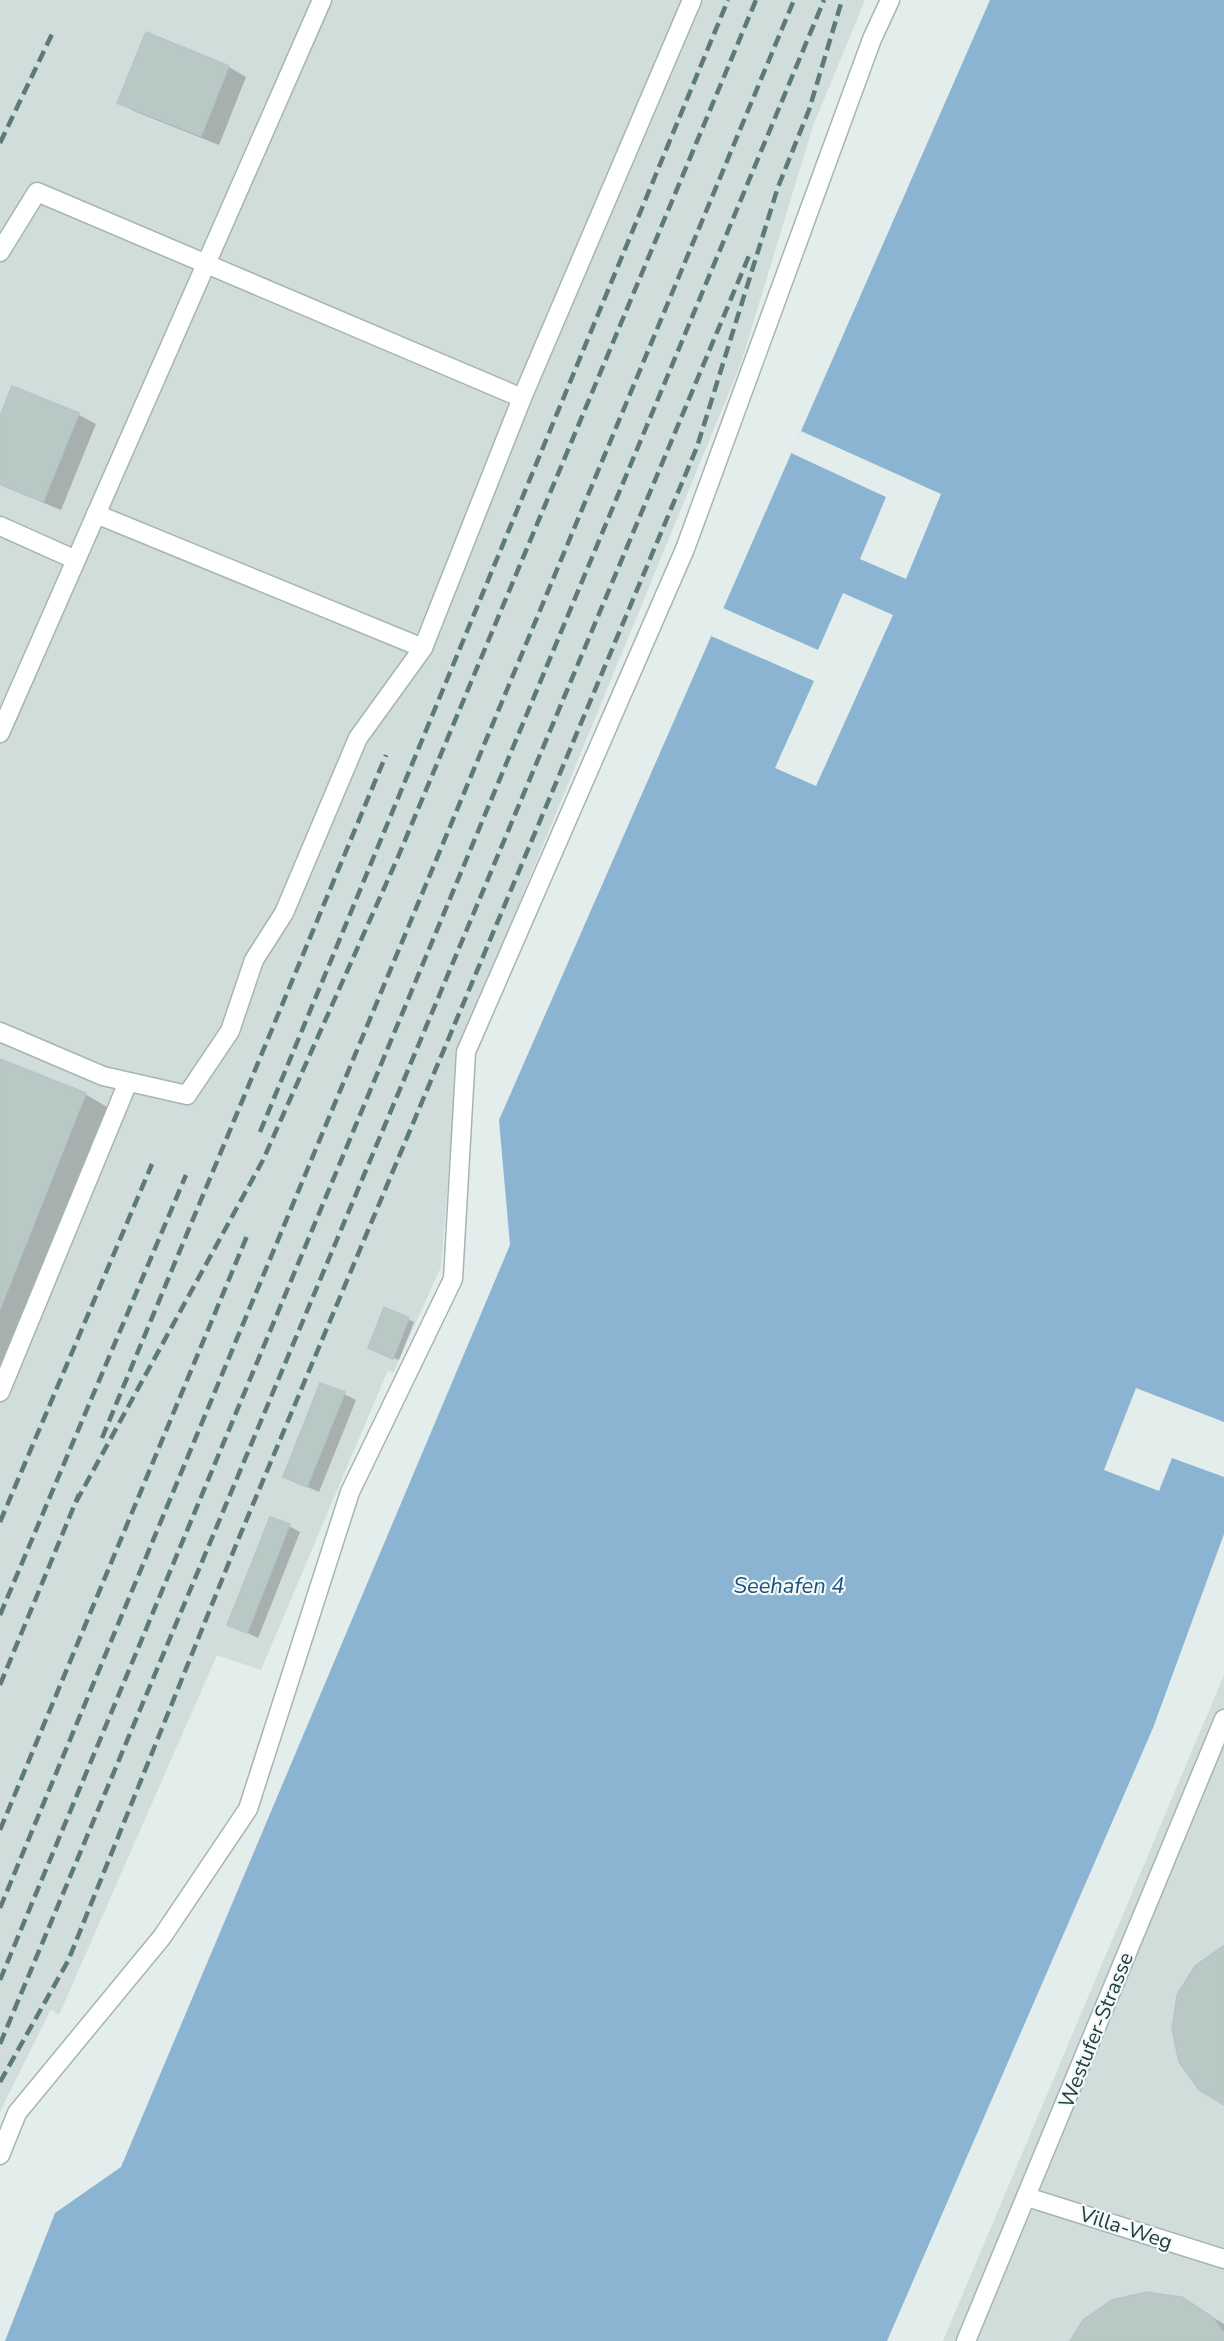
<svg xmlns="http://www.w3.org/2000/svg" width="1224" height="2341" font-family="'Nunito Sans',sans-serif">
  <rect width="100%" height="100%" fill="#e3edeb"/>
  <!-- built -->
  <g fill="#d1ddda">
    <polygon points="0,0 865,0 813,126 741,363 458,1052 441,1267 393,1373 388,1370 261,1670 217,1655 59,2015 51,2009 0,2112"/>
    <polygon points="1224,1675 1224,2341 943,2341"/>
  </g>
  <!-- water -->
  <polygon fill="#8ab4d2" points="990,0 1224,0 1224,1534 1153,1728 887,2341 5,2341 55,2213 121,2167 510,1245 499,1120"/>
  <!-- pier -->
  <g fill="#e3edeb">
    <polygon points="801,431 941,494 906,579 860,559 886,497 791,453"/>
    <polygon points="843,593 893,615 816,786 775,768 814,681 711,636 723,608 818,650"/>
    <polygon points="1136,1388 1224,1422 1224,1477 1172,1458 1159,1491 1104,1470"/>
  </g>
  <!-- shadow -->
  <g fill="#0003">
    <polygon points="147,34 229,67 246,77 219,145 136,112 119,103"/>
    <polygon points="13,388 79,415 96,424 61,510 0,485 0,420"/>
    <polygon points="0,1060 85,1094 107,1107 0,1376"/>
    <polygon points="385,1309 414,1322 399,1360 375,1351"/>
    <polygon points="344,1394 356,1400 319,1492 285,1477"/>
    <polygon points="289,1526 300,1532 258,1638 229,1625"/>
    <polygon points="1204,2312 1224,2324 1224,2341 1071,2341"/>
  </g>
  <!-- building -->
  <g fill="#b8c8c5" stroke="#b5c6c4" stroke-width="1.5">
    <polygon points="146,32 229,66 201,136 117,103"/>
    <polygon points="12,386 79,413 43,502 0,484 0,416"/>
    <polygon points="0,1059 86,1093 0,1309"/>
    <polygon points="384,1307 409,1318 393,1359 368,1348"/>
    <polygon points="320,1383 345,1392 307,1487 283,1477"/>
    <polygon points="270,1517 290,1524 247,1633 227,1625"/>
    <polygon points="1223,1946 1224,1946 1224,2105 1199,2090 1179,2062 1172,2029 1177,1995 1195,1966"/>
    <polygon points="1146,2292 1182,2297 1211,2316 1224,2333 1224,2341 1070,2341 1083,2320 1112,2300"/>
  </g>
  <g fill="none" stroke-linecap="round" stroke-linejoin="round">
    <!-- service casing -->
    <g stroke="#a5b5b4" stroke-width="21">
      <g id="service">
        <polyline points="0,252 37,192 522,398"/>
        <polyline points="96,514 423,648"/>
        <polyline points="0,526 76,560"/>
        <polyline points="0,733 322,0"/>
        <polyline points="0,1032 103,1076 187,1095 230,1031 254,960 284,913 358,738 423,648 522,398 692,0"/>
        <polyline points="0,1392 128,1082"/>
        <polyline points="0,2155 17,2113 162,1937 248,1809 350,1492 453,1279 466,1052 685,549 872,39 890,0"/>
        <polyline points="1027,2197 1224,2259"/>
        <polyline points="966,2341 1224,1719"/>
      </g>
    </g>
    <!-- service -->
    <use href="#service" stroke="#fff" stroke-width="18"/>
    <!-- rail -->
    <g stroke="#5d7a79" stroke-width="4.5" stroke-dasharray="12 6" stroke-linecap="butt">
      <polyline points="0,143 54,30"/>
      <polyline points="260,1132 728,0"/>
      <polyline points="102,1438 386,755"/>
      <polyline points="76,1502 263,1160 398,857 756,0"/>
      <polyline points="0,1522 152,1164"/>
      <polyline points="0,1615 186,1175"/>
      <polyline points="0,1685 79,1494"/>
      <polyline points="0,1830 247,1236"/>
      <polyline points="0,1908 794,0"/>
      <polyline points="0,1980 824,0"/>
      <polyline points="0,2044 751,251"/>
      <polyline points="0,2082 68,1961 238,1540 697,447 778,187 809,110 842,0"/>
    </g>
  </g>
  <g text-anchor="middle" stroke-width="4.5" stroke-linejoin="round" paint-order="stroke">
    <!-- street labels -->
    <g font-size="21" fill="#223e3e" stroke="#f3f9f8">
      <text transform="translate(1096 2030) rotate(-68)" y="7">Westufer-Strasse</text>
      <text transform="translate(1126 2228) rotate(18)" y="7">Villa-Weg</text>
    </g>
    <!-- water labels -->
    <g font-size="22" font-style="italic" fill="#1c527b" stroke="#f3f9f8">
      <text x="789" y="1593">Seehafen 4</text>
    </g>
  </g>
</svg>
